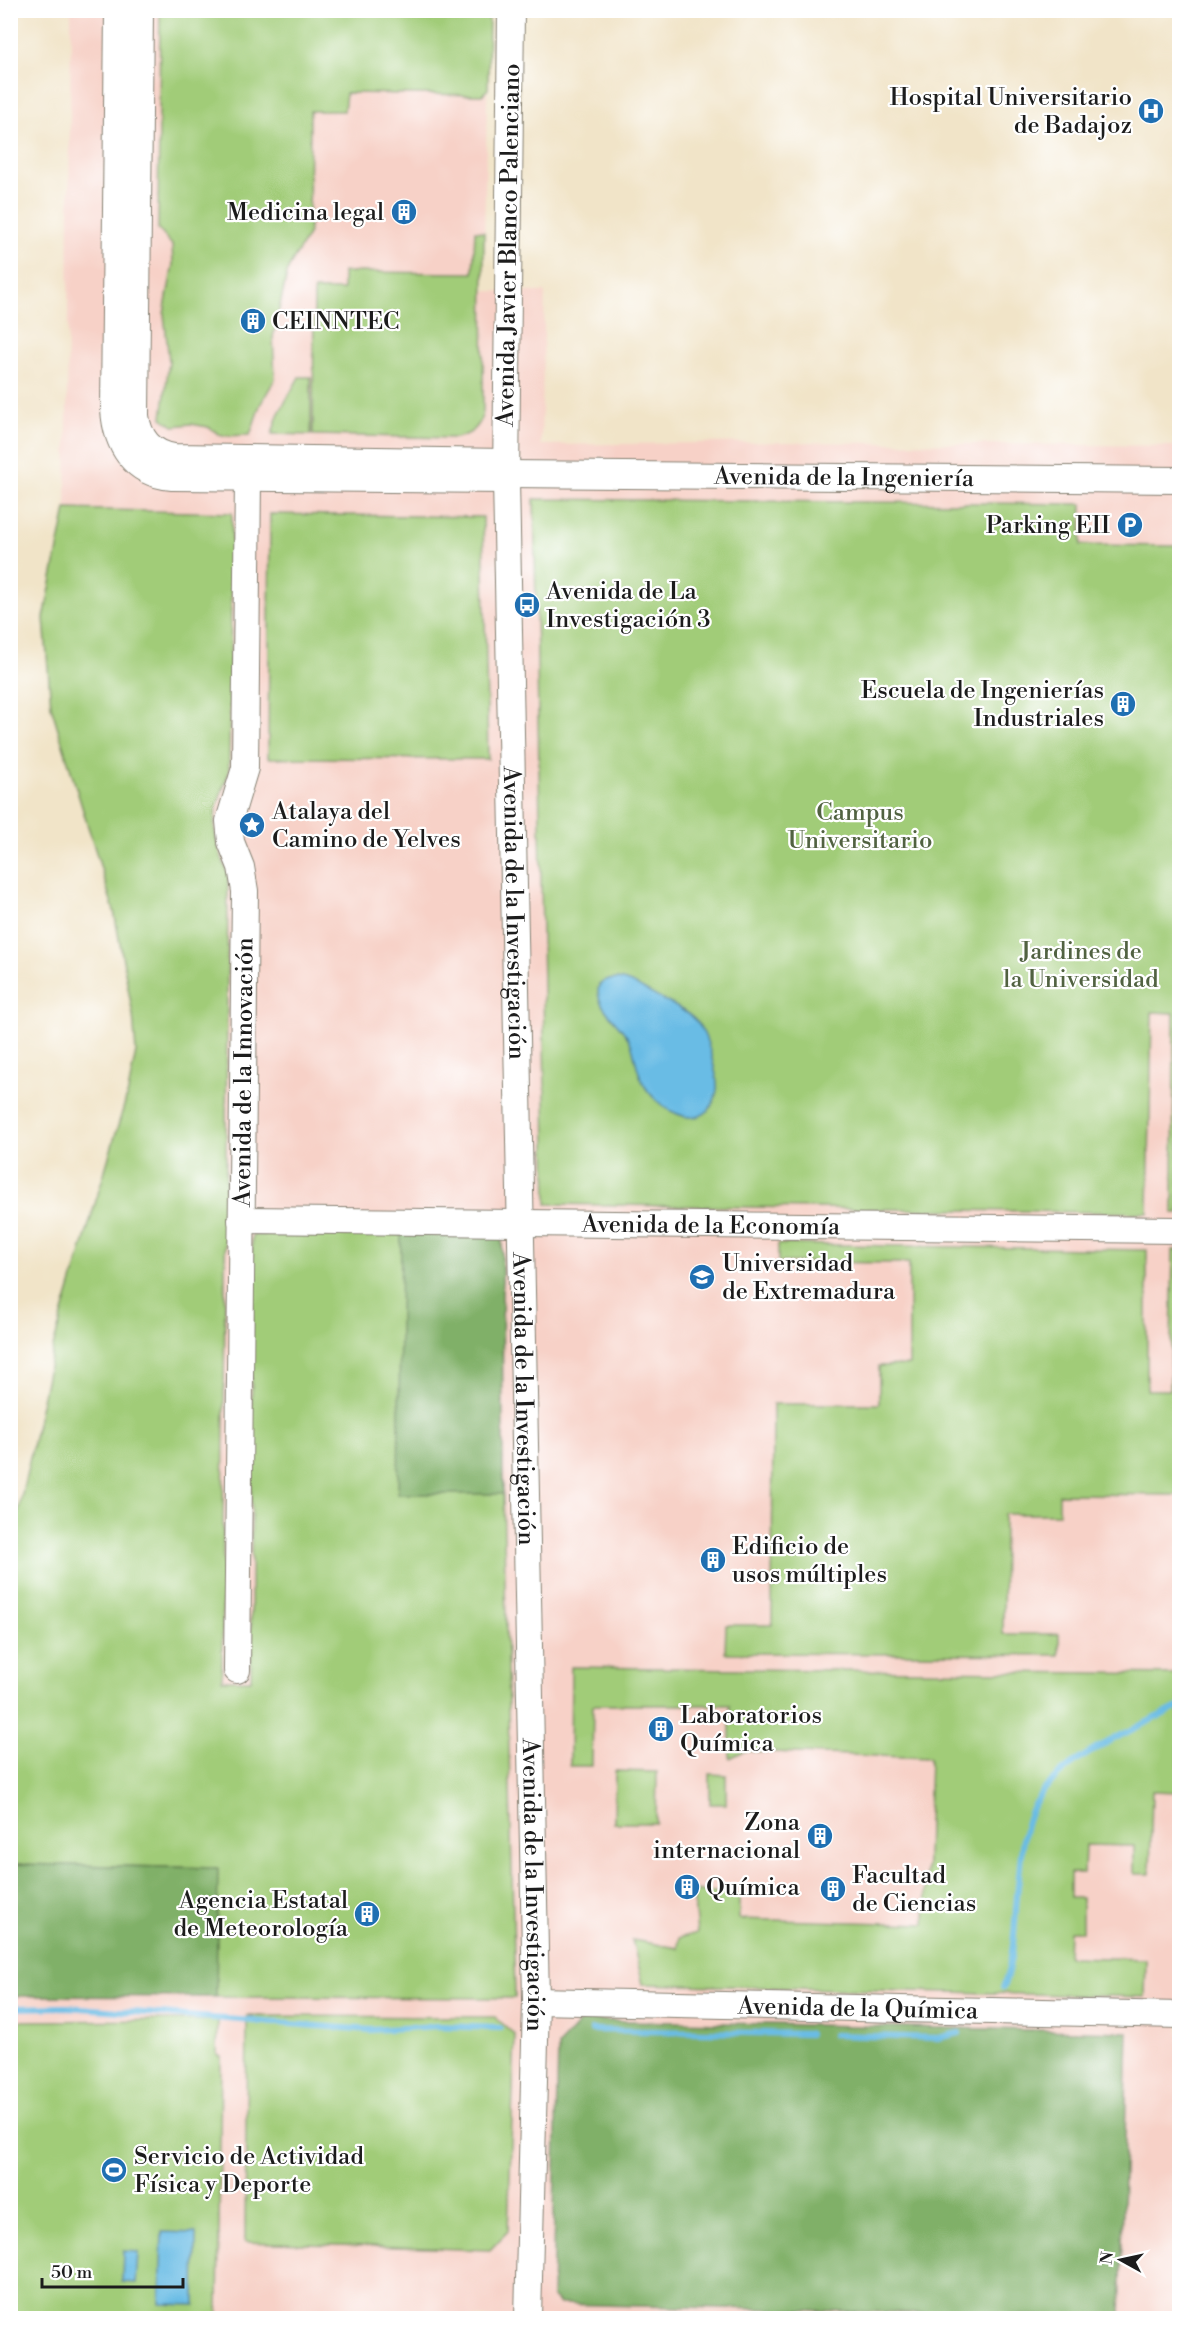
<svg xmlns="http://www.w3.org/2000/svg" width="1190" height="2329" font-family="'Libre Bodoni',serif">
  <rect width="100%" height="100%" fill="#fff"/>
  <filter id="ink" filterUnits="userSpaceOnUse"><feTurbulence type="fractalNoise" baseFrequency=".0167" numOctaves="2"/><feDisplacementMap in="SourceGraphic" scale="12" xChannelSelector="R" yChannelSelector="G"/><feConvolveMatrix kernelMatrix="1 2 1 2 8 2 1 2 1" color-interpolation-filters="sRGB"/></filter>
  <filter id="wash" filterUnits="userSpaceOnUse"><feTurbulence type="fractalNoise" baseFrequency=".008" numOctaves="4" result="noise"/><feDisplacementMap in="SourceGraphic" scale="24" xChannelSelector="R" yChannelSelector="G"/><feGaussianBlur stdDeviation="1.35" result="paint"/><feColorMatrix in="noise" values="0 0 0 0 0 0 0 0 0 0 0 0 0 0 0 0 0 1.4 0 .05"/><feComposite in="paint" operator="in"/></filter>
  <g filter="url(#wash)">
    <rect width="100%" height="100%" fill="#f1e4c8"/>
    <!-- built -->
    <polygon fill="#f7d1c7" points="71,11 489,11 483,291 545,292 541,445 782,442 1179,446 1179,2318 11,2318 11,1689 228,874 217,850 213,823 218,797 229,772 232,514 66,509"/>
    <!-- green -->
    <g fill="#a1cc78" stroke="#5e744a" stroke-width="1.5">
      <polygon points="160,11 489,11 488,89 482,95 346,93 344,111 310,111 309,233 288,269 273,337 275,379 260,405 250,435 222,436 208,427 191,424 174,426 162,418 169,361 164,314 173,264 172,245 158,229"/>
      <path d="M 475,231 L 484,232 L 483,412 C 480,428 471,435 455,438 L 313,435 L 314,290 L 343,290 L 343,272 L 473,273 Z"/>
      <polygon points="299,377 311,377 311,435 272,434 278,415"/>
      <polygon points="534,499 1082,504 1081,545 1179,546 1179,1213 1173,1213 1174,1013 1152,1012 1148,1213 547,1204"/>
      <path d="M 66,509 L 232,513 L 229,772 C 211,821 209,824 228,874 L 222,1680 L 251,1680 L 252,1235 L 502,1234 L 503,1494 L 515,1998 L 216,1997 L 217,1868 L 11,1864 L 11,1547 L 54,1343 L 128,1092 L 136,1052 L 133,1015 L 114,911 L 51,706 L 44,618 Z"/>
      <polygon points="270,514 483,517 488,759 268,758"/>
      <polygon points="778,1244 1147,1250 1147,1390 1170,1390 1173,1250 1179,1250 1179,1495 1059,1494 1059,1514 1004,1514 1003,1634 1059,1634 1059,1655 725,1653 726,1625 772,1625 773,1404 879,1404 879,1366 909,1365 909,1263 778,1262"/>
      <polygon points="571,1667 1179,1674 1179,1792 1152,1791 1150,1874 1134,1874 1134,1846 1085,1845 1084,1873 1070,1873 1070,1898 1082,1898 1082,1931 1069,1931 1068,1957 1146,1959 1145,1997 643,1984 632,1940 678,1948 679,1938 697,1933 693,1890 739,1895 739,1919 925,1924 930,1758 744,1751 730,1758 730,1705 593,1705 592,1766 570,1766"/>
      <polygon points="615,1771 657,1772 656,1823 614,1823"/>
      <polygon points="710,1774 726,1775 726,1804 710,1804"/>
      <polygon points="247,2016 495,2017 515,2035 508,2231 490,2250 245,2242"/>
      <polygon points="218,2020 217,2055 221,2056 218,2314 215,2318 11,2318 10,2021"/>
    </g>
    <!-- forest -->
    <g fill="#80b068" stroke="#4e6642" stroke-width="1.5">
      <polygon points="401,1234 502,1234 503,1494 398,1494"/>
      <polygon points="11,1864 218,1868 216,1997 11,1996"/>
      <polygon points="582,2020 1128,2032 1120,2318 559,2304 552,2296 558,2046"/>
    </g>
    <!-- water -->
    <g fill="#69bce5" stroke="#426c80" stroke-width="1.5">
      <path d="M 617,979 C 634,981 648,993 663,1000 C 695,1015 704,1023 712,1059 C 715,1069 718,1080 717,1090 C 709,1139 660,1112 644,1085 C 638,1074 636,1062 633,1050 C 628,1026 592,1009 599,985 L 606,980 Z"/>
      <polygon points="162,2232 196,2233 195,2305 160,2304"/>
      <polygon points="123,2251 138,2252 136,2283 122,2282"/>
    </g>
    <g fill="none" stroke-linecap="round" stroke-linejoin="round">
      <!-- stream -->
      <g stroke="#69bce5" stroke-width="6">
        <path d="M 1003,1988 C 1016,1951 1014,1922 1018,1885 C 1021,1861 1021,1830 1032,1808 C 1056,1760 1133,1730 1180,1706"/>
        <polyline points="10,2008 66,2007 371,2030 438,2026 500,2028"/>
        <polyline points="592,2030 809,2034"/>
        <polyline points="834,2035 938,2038 959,2033"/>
      </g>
    </g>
  </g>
  <g filter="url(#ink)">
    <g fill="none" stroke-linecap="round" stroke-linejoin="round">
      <!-- minor casing -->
      <g stroke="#868072" stroke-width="28">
        <g id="minor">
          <path d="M 118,10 L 114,409 C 116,445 134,474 172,477 L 506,480"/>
          <path d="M 140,10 L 136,416 C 139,439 151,453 174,457 L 506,462"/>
          <path id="s1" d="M 511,10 L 506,480 L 536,2001 L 528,2318"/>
          <path id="s2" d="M 506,474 L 1180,480"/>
          <path id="s3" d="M 241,1220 L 1180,1230"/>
          <path id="s4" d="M 237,1670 L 245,891 L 241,867 L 231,842 L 229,821 L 245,768 L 248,478"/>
          <path id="s5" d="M 536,2001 L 1180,2015"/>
        </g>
      </g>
      <!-- minor -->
      <use href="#minor" stroke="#fff" stroke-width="26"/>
    </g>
  </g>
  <!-- icons -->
  <defs>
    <g id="hospital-disc" transform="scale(1.35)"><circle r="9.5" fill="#1f6fb2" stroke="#fff"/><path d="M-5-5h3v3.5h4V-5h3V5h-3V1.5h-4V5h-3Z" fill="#fff"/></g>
    <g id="building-disc" transform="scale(1.35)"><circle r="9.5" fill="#1f6fb2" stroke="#fff"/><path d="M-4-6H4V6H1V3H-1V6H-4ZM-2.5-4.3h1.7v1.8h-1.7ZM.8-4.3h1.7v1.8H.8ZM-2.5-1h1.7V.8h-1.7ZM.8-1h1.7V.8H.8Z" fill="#fff"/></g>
    <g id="parking-disc" transform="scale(1.35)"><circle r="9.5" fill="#1f6fb2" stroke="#fff"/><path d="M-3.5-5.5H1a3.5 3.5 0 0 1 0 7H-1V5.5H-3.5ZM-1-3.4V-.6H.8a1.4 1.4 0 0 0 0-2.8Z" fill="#fff"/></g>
    <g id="bus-disc" transform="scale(1.35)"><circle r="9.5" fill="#1f6fb2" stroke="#fff"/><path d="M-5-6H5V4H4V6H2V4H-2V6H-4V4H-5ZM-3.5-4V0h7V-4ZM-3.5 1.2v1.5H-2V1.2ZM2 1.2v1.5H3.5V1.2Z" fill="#fff"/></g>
    <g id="sight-disc" transform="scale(1.35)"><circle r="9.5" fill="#1f6fb2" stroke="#fff"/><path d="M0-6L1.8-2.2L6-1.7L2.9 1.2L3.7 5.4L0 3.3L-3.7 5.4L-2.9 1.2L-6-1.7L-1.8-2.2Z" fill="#fff"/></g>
    <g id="university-disc" transform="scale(1.35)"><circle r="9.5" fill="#1f6fb2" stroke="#fff"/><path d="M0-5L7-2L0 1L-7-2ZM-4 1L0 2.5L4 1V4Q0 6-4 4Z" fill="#fff"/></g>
    <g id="stadium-disc" transform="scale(1.35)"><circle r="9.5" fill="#1f6fb2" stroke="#fff"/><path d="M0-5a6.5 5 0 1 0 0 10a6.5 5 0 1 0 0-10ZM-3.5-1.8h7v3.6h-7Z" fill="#fff"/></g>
  </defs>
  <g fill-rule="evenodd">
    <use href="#hospital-disc" x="1151" y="111"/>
    <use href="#building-disc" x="404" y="212"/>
    <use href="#building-disc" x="253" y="321"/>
    <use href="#parking-disc" x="1130" y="525"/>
    <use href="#bus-disc" x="527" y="605"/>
    <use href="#building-disc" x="1123" y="704"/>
    <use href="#sight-disc" x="252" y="825"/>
    <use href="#university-disc" x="702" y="1277"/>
    <use href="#building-disc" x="713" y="1560"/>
    <use href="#building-disc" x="661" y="1729"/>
    <use href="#building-disc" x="820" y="1836"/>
    <use href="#building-disc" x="687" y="1887"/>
    <use href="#building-disc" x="833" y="1889"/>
    <use href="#building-disc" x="367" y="1914"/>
    <use href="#stadium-disc" x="114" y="2170"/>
  </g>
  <g text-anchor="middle" stroke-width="4.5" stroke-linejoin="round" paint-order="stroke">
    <!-- poi labels -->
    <g font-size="24" fill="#1c1c1c" stroke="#fff" text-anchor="start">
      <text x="1132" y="105" text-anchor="end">Hospital Universitario<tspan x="1132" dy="28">de Badajoz</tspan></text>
      <text x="384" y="220" text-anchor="end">Medicina legal</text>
      <text x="272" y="329">CEINNTEC</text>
      <text x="1110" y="533" text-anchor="end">Parking EII</text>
      <text x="546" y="599">Avenida de La<tspan x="546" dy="28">Investigación 3</tspan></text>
      <text x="1104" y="698" text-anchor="end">Escuela de Ingenierías<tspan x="1104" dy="28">Industriales</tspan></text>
      <text x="272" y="819">Atalaya del<tspan x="272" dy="28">Camino de Yelves</tspan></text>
      <text x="722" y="1271">Universidad<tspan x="722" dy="28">de Extremadura</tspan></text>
      <text x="732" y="1554">Edificio de<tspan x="732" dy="28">usos múltiples</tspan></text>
      <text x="680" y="1723">Laboratorios<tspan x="680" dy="28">Química</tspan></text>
      <text x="800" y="1830" text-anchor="end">Zona<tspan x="800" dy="28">internacional</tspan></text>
      <text x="852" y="1883">Facultad<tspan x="852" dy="28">de Ciencias</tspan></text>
      <text x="706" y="1895">Química</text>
      <text x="348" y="1908" text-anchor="end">Agencia Estatal<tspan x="348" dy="28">de Meteorología</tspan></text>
      <text x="134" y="2164">Servicio de Actividad<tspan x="134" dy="28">Física y Deporte</tspan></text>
    </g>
    <!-- street labels -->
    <g font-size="24" fill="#1c1c1c" stroke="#fff">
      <text transform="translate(508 245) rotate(-89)" y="8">Avenida Javier Blanco Palenciano</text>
      <text dy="8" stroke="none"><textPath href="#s2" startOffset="338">Avenida de la Ingeniería</textPath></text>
      <text dy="8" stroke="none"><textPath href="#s1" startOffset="903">Avenida de la Investigación</textPath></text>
      <text dy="8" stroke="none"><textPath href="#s4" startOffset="598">Avenida de la Innovación</textPath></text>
      <text dy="8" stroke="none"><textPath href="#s3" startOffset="470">Avenida de la Economía</textPath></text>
      <text dy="8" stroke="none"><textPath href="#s1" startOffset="1389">Avenida de la Investigación</textPath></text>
      <text dy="8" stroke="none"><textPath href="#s1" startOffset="1875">Avenida de la Investigación</textPath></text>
      <text dy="8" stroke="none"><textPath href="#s5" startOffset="322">Avenida de la Química</textPath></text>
    </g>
    <!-- park labels -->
    <g font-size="24" fill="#516241" stroke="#fff">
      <text x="860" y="820">Campus<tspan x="860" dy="28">Universitario</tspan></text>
      <text x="1081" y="959">Jardines de<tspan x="1081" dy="28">la Universidad</tspan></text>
    </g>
  </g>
  <!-- margin -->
  <rect width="1190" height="2329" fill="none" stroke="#fff" stroke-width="36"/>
  <!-- north arrow -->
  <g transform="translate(1121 2260) rotate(278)" stroke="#ffffff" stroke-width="4.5" paint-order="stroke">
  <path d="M0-4.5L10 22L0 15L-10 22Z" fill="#1c1c1c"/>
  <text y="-9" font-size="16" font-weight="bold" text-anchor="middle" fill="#1c1c1c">N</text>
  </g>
  <!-- scale -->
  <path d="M42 2278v9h141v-9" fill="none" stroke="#1c1c1c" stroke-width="3"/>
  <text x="51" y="2278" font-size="18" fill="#1c1c1c" stroke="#ffffff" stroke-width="4.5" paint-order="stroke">50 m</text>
</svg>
